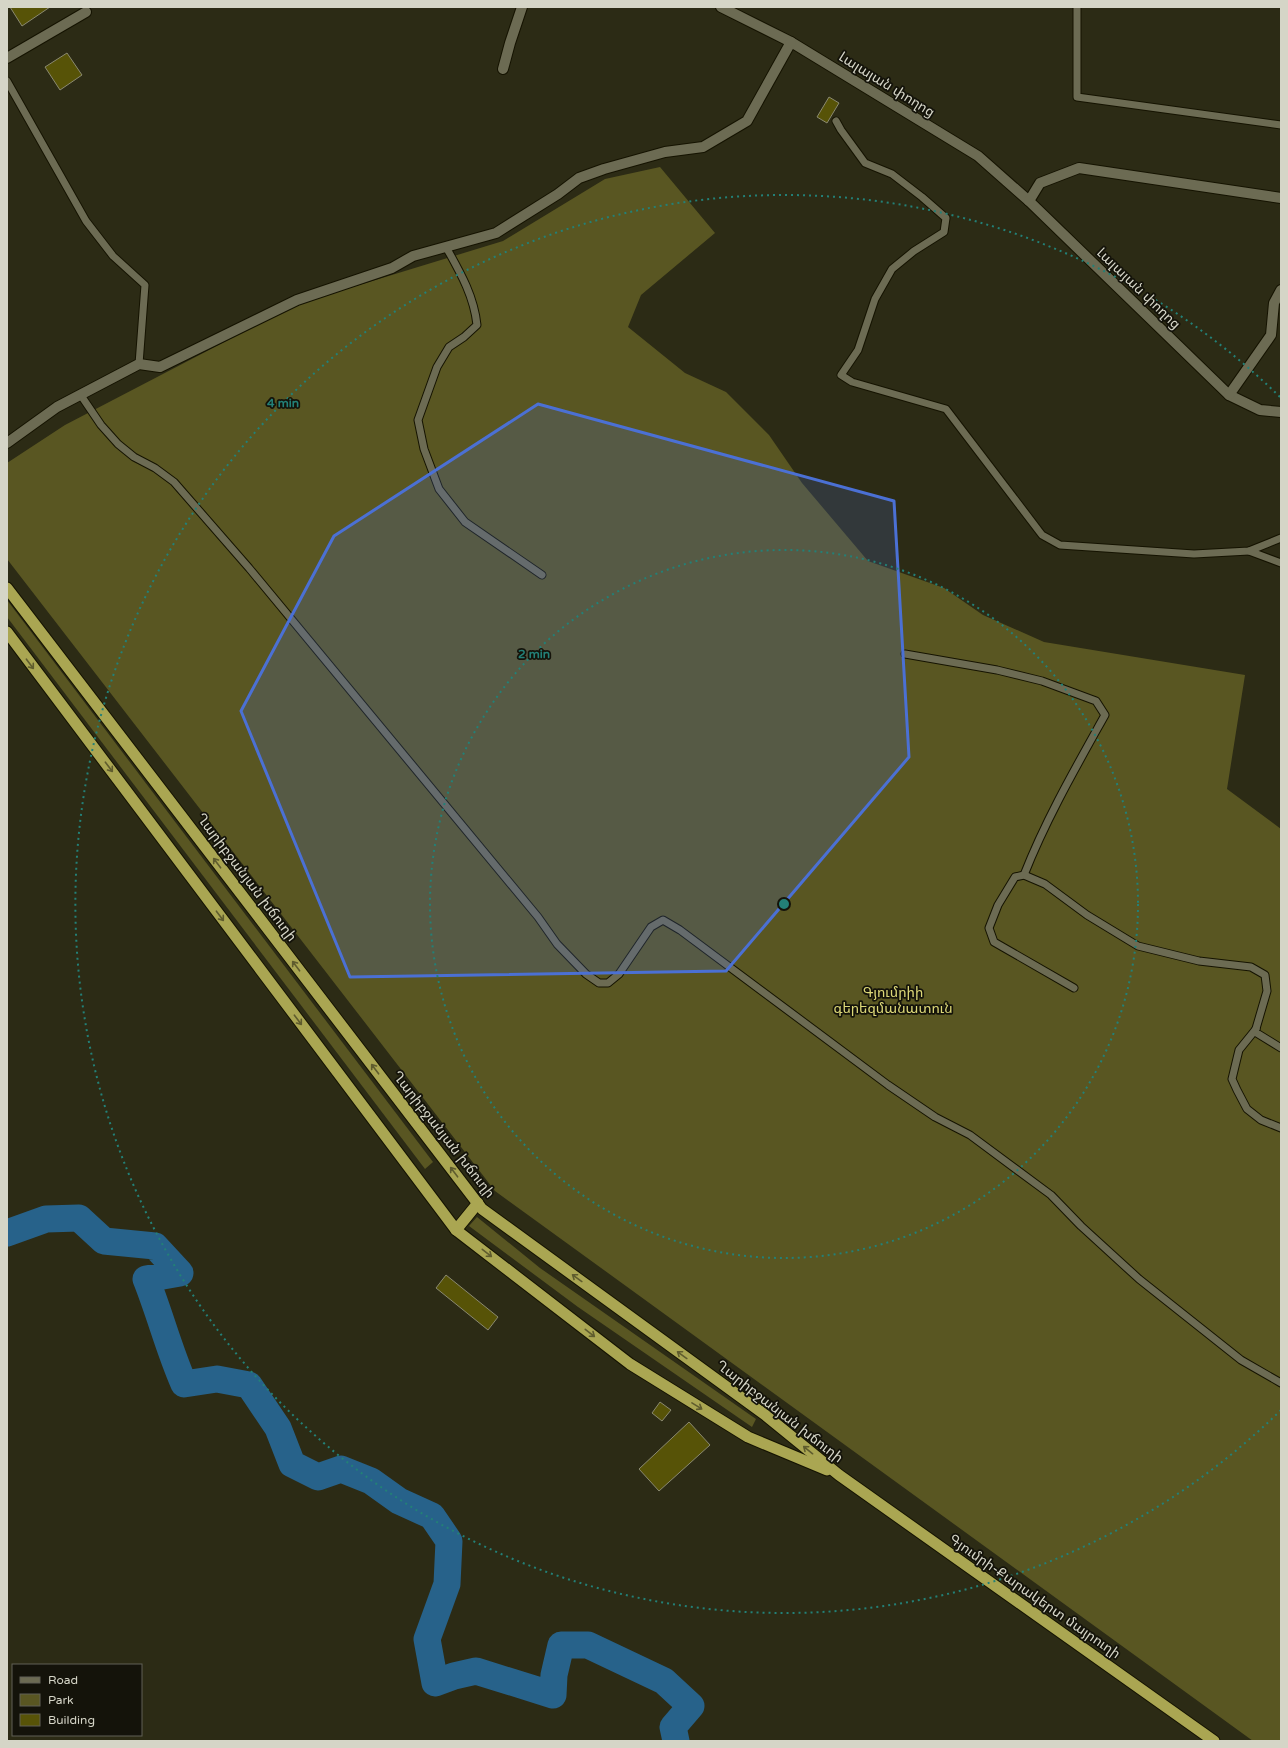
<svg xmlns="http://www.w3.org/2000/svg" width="1288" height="1748" font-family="'Varela Round','Noto Sans Armenian',sans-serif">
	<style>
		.green { fill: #595622 }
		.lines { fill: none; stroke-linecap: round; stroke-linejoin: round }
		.river { stroke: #27628a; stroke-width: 27 }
		.building { fill: #575307; stroke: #8a8970 }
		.service-casing { stroke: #151301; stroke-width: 9 }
		.minor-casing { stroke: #151301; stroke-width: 12 }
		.trunk-casing { stroke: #151301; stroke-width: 13 }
		.service { stroke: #6c6b53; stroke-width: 7 }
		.minor { stroke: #6c6b53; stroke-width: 10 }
		.trunk { stroke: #aaa652; stroke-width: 11 }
		.oneway { stroke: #5f5c2e }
		.marked { fill: #4b70d4; fill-opacity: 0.2; stroke: #4b70d4; stroke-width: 3; stroke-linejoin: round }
		.ring { fill: none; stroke: #238077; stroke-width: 2; stroke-dasharray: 2 4 }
		.labels { text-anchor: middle; stroke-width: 3.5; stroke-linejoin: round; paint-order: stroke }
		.street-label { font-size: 14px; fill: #d5d5c7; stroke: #14130a }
		.park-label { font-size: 14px; fill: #ddd878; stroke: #14130a }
		.centre { fill: #238077; stroke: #14130a; stroke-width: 2 }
		.ring-label { font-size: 12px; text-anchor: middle; font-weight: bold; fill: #238077; stroke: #14130a; stroke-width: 3.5; stroke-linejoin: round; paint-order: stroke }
	</style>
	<rect width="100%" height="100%" fill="#2c2b15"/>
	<g class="green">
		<path d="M660,167l55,66 -74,62 -13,32 57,46 41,19 43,43 33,48 66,78 76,27 39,27 61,27 201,33 -18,114 54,40v912h-28l-758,-550 -488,-632v-96l58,-38 232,-121 206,-63 102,-62z"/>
		<path d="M7,600l426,562 -8,7 -418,-552z"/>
		<path d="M477,1217l63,51 216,151 -4,8 -174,-120 -109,-81z"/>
	</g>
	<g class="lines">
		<path class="river" d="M7,1233l39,-14 33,-1 25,23 51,5 25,27 -34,6c14,35 23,71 38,105l33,-5 32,6 29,43 14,36 26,13 23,-8 30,12 28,20 33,15 17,25 -2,43 -20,55 8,44 19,-7 22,-5 77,24 1,-20 7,-30h27l76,36 27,25 -18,21 3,14"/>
	</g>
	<g class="building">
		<path d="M10,7h40l-28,19z"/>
		<path d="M67,53l15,22 -22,15 -15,-23z"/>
		<path d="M829,97l10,6 -12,20 -10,-6z"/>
		<path d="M446,1275l52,42 -10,13 -52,-42z"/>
		<path d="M660,1402l11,8 -9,11 -10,-8z"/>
		<path d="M689,1422l21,23 -51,46 -20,-22z"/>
	</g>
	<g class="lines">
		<g class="service-casing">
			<g id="service">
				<path d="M1077,7v90l204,28"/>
				<path d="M7,81l79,140 27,35 32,29 -6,79"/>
				<path d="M836,121l5,9 24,33 27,11 30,23 24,21 -2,14 -30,19 -22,18 -17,30 -17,51 -17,25 11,7 94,27 96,126 18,10 134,9 55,-3 32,-13"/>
				<path d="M446,247c14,25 28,49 31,78l-13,12 -15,10 -12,20 -19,53 6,29 15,40 26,33 77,53"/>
				<path d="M80,394l21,31 17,19 16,13 21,11 19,14 75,86 289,349 19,27 29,30 13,9h9l11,-9 32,-47 12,-7 17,10 208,155 47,32 35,18 81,60 30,31 58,53 102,81 40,23"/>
				<path d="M1249,551l32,12"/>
				<path d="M905,654l92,16 45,11 54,20 9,14c-29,52 -59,104 -81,160"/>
				<path d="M1074,988l-80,-46 -5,-14 9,-23 17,-28 9,-2 21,9 42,31 51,31 61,15 52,6 14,8 2,16 -12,41 26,16"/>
				<path d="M1256,1029l-17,21 -7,29 5,11 10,19 14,11 20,8"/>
			</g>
		</g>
		<g class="minor-casing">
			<g id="minor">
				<path d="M721,7l70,35 187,114 51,45 200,194 31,15 21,2"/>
				<path d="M7,58l79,-46"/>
				<path d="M503,69l7,-26 12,-36"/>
				<path d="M1029,201l11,-18 39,-15 202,30"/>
				<path d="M1229,395l42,-60 3,-32 7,-13"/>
				<path d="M7,443l50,-36 82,-43 21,3 137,-67 95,-32 21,-12 83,-23 62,-39 21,-16 25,-9 61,-17 38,-5 44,-26 44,-79"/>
			</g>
		</g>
		<g class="trunk-casing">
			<g id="trunk">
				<path d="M7,588l475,621 282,205 75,61 375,266"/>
				<path d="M7,632l449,598 174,134 118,73 79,33"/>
				<path d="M456,1230l22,-27"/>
			</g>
		</g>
		<use href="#service" class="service"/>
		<use href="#minor" class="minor"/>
		<use href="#trunk" class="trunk"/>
	</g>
	<defs><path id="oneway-shaft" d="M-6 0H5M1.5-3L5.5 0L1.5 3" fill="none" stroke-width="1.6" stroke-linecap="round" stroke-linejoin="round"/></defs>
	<g class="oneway">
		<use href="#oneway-shaft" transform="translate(30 664) rotate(53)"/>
		<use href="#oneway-shaft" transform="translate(109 767) rotate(53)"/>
		<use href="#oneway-shaft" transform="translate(217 863) rotate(-127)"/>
		<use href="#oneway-shaft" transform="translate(220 916) rotate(53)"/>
		<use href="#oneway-shaft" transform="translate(296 966) rotate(-127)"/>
		<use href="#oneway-shaft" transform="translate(298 1020) rotate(53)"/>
		<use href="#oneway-shaft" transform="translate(375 1069) rotate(-127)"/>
		<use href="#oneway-shaft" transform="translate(454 1172) rotate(-127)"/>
		<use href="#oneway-shaft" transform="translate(487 1253) rotate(38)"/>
		<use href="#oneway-shaft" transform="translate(577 1278) rotate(-144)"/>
		<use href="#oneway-shaft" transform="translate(590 1333) rotate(38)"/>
		<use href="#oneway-shaft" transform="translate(682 1355) rotate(-144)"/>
		<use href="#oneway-shaft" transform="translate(697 1406) rotate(32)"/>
		<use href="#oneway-shaft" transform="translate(808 1450) rotate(-141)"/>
	</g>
	<path class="marked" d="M538,404l356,97 15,256 -183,214 -376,6 -109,-266 93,-175z"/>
	<g class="ring">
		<circle cx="784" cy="904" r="354"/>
		<path d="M1281 1410A709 709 0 1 1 1281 398"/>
	</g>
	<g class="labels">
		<g class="street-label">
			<text transform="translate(887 84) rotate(32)" y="5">Լալայան փողոց</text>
			<text transform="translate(1139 288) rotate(44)" y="5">Լալայան փողոց</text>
			<text transform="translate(247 877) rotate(53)" y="5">Ղարիբջանյան խճուղի</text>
			<text transform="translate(444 1134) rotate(52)" y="5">Ղարիբջանյան խճուղի</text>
			<text transform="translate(780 1411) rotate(38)" y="5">Ղարիբջանյան խճուղի</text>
			<text transform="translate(1035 1596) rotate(35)" y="5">Գյումրի-Քարակերտ մայրուղի</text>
		</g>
		<g class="park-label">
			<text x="893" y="997">Գյումրիի<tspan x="893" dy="16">գերեզմանատուն</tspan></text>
		</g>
	</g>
	<circle cx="784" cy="904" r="6" class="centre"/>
	<g class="ring-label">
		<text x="283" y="407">4 min</text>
		<text x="534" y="658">2 min</text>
	</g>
	<rect width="1288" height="1748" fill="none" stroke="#d5d5c7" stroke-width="16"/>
	<rect x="12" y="1664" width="130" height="72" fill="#14130a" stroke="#616156"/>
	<rect x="20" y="1677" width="20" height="6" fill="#6c6b53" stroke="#616156"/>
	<text x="48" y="1684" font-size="12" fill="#d5d5c7">Road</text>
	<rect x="20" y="1694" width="20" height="12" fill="#595622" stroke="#616156"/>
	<text x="48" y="1704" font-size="12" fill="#d5d5c7">Park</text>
	<rect x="20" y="1714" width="20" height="12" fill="#575307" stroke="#616156"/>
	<text x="48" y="1724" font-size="12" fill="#d5d5c7">Building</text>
</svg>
